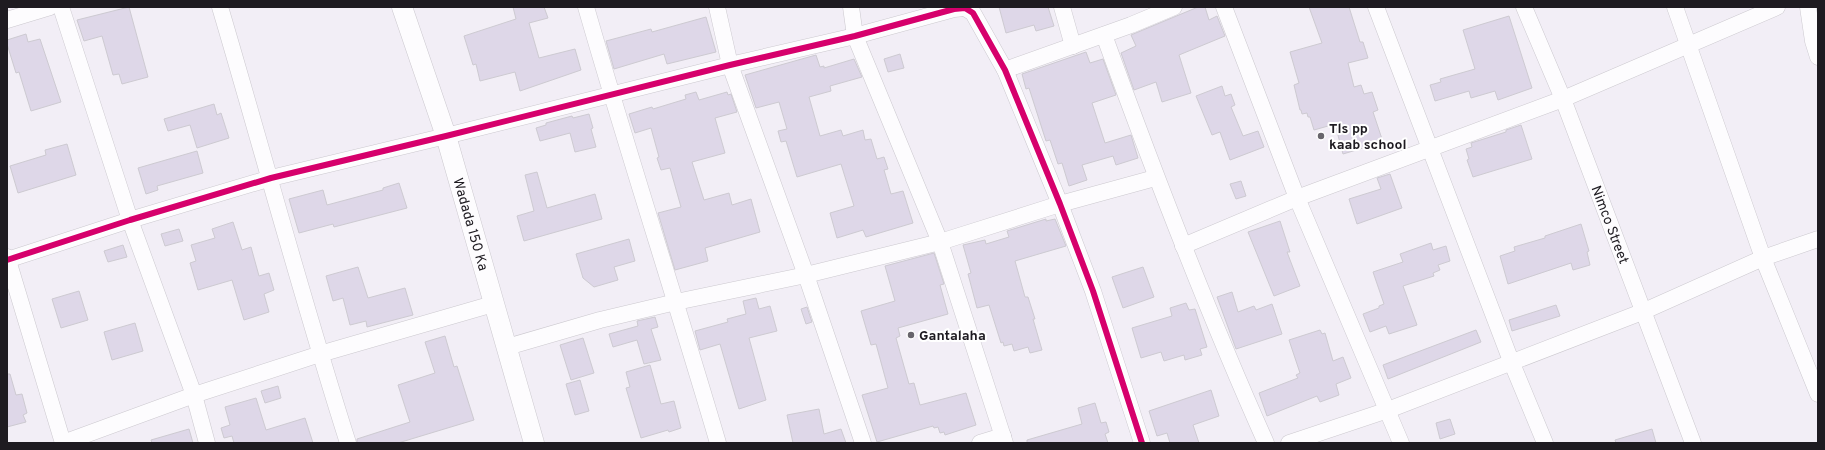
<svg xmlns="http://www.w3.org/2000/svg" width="1825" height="450" font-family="Overpass,sans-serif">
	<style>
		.building { fill: #ded7e8; stroke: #cdcad1 }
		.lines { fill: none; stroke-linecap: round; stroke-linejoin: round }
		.minor-casing { stroke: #ccc9cf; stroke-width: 17 }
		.tertiary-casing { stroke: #ccc9cf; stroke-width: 21 }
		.minor { stroke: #fdfcfe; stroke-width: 16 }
		.tertiary { stroke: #fdfcfe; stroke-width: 20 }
		.cycleway-casing { stroke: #fff; stroke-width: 8 }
		.cycleway { stroke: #d6006c; stroke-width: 6 }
		.poi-dot { fill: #68656c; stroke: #fff; stroke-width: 1.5 }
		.labels { text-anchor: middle; stroke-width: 4; stroke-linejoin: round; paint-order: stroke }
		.poi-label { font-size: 14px; font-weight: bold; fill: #1e1b21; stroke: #fff; text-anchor: start }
		.street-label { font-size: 14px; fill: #1e1b21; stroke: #fff }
	</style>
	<rect width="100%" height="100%" fill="#f2eef6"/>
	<g class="building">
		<path d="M129,7l19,70 -26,7 -3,-10 -6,1 -11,-39 -18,5 -7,-21z"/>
		<path d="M513,7h31l4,11 -19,5 10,35 36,-9 6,21 -61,21 -5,-19 -35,9 -4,-17 -3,1 -9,-29 52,-17z"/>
		<path d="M999,7h49l6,19 -18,5 -2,-6 -28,8z"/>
		<path d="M1198,7h7l4,13 8,-4 8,20 -46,19 12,38 -29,9 -6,-20 -22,8 -13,-37 15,-7 -5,-11z"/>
		<path d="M1309,7h40l11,35h3l5,16 -20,5 6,24 7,-2 3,9 8,-2 6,18 -5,2 10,30 -40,12 -8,-30 -21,6 -4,-13h-2l-1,-4 -5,1 -1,-4h-1l-6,-25 5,-2 -9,-31 32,-9z"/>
		<path d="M1509,16l23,72 -34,12 -3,-9 -24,7 -2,-7 -34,10 -5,-16 11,-3 -1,-3 35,-10 -12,-39z"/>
		<path d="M706,17l10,35 -49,12 -3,-10 -50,15 -8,-28 45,-12 1,3z"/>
		<path d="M26,34l2,8 12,-3 21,63 -30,9 -12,-39 -3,1 -9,-29v-4z"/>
		<path d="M1086,52l4,11 13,-4 13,36 -24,8 13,40 26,-8 7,23 -22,7 -3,-9 -31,9 5,15 -18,6 -7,-23 -4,1 -8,-24 -4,1 -17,-53 -3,1 -4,-15z"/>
		<path d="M900,54l4,14 -16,4 -4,-13z"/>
		<path d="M816,55l4,12 4,-1v2l30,-9 8,18 -32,9 1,5 -22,6 11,39 21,-6 2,6 20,-6 2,10 6,-1 6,20 7,-2 4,12 -4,1 7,24 12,-3 10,32 -47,14 -3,-7 -26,8 -7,-25 24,-7 -13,-42 -44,13 -11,-36 -5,1 -3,-11 9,-2 -8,-27 -23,6 -11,-33z"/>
		<path d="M1222,86l3,10 6,-2 4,11 -4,2 12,29 15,-5 6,16 -34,13 -10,-28 -8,3 -16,-39z"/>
		<path d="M696,92l3,8 28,-8 1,3 3,-1 6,18 -22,6 10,35 -33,9 12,38 25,-7 3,12 19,-6 9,33 -55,16 3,13 -33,9 -17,-57 23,-6 -11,-39 -9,2 -4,-12 2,-1 -8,-29 -16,5 -6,-19 23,-7 1,2 33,-10 -1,-4z"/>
		<path d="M214,104l3,11 4,-2 8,25 -32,10 -7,-23 -22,6 -4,-12z"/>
		<path d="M589,114l4,14 -2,1 5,18 -21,5 -5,-19 -30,8 -4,-13 10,-3v-2l26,-7 1,2z"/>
		<path d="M1521,125l11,34 -59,18 -6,-17 2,-1 -3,-10 6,-2 -1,-4 35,-11v-2z"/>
		<path d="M67,144l9,31 -58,18 -8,-27 36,-11 -1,-5z"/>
		<path d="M197,151l6,22 -46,13 1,4 -12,4 -8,-26z"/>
		<path d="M537,172l10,36 48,-14 7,25 -78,22 -7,-25 17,-5 -9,-36z"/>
		<path d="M1390,174l12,34 -45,16 -8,-25 32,-10 -4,-11z"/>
		<path d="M1241,181l5,15 -10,3 -6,-15z"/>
		<path d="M399,183l8,25 -73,19 -1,-3 -34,9 -10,-34 34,-9 4,15 56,-15v-2z"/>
		<path d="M1046,219v2l9,-2 11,27 -51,15 10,36h3l7,22h-2l9,31 -12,3 -2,-6 -14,4 -2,-7 -8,2 -1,-4 -2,1 -12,-38 -12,3 -9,-34 3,-1 -8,-28 22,-5 1,4 23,-7 -2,-6z"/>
		<path d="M1280,221l10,31h-3l13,34 -26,10 -26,-64z"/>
		<path d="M233,222l9,28 9,-3 8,29 10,-3 5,17 -10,4 5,18 -25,8 -12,-40 -34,10 -8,-27 6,-2 -5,-16 24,-7 -3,-9z"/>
		<path d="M1581,224l8,27 -2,1 3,13 -17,5 -2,-7 -63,21 -8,-28 15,-5 -1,-4 31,-9v-2z"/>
		<path d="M179,229l4,12 -18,5 -4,-12z"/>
		<path d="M629,239l6,22 -21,6 4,13 -24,7 -11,-9 -7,-24z"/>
		<path d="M1431,243l2,7 13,-4 4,15 -12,4 2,5 -7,3 1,3 -31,10 14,39 -28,9 -3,-8 -16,6 -7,-18 16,-6v-2l5,-2 -11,-32 30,-10 -3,-8z"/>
		<path d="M123,245l4,12 -19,5 -4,-11z"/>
		<path d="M934,253l10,31 -4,1 8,29 -50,14 2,8 -4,2 13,46 5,-1 6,22 46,-12 10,32 -31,10 -1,-3 -4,1 -2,-6 -4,1 -1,-2 -56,16 -15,-47 26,-7 -12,-44 -5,1 -10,-34 34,-10 -10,-35z"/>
		<path d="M358,267l10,31 37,-10 8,27 -46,12 -1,-6 -16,4 -7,-27 -10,3 -7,-25z"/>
		<path d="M1143,267l11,30 -31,11 -11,-31z"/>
		<path d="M79,291l9,29 -27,8 -9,-29z"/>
		<path d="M1232,292l6,20 16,-6 2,4 16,-6 10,30 -46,15 -19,-52z"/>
		<path d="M756,298l3,11 11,-3 7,25 -28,7 17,62 -27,9 -19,-65 -20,6 -5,-19 33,-9 -1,-3 19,-5 -3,-13z"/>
		<path d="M1186,303l3,7 6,-1 12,38 -7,2 2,6 -17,5 -1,-5 -20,6 -3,-9 -20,6 -9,-30 40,-12 -2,-8z"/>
		<path d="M1556,305l4,11 -48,15 -3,-11z"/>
		<path d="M807,307l5,15 -6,2 -5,-15z"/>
		<path d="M655,317l3,10 -7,2 10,31 -17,4 -7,-24 -24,7 -4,-13 29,-8 -1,-5z"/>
		<path d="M135,323l8,28 -31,9 -8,-28z"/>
		<path d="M1320,330l2,4 3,-1 8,28 10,-4 8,21 -15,6 3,11 -19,7 -3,-6 -50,20 -8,-23 39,-15 -2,-3 4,-2 -11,-33z"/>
		<path d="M1476,330l5,12 -93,37 -5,-14z"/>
		<path d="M445,336l9,31 3,-1 17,54 -76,23h-41v-4l53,-17 -12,-37 37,-12 -10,-31z"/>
		<path d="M583,338l11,35 -23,7 -11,-35z"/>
		<path d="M650,365l11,39 13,-3 7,27 -12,4 -1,-2 -27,8 -15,-50 4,-1 -4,-15z"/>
		<path d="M7,374h3l6,21 6,-1 5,19 -4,2 3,7 -19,5z"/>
		<path d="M580,380l9,31 -14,4 -9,-31z"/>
		<path d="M278,386l3,12 -16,5 -4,-12z"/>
		<path d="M1211,390l8,26 -26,9 6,18h-29l-3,-10 -10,3 -8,-25z"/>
		<path d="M256,398l10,32 39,-12 8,25h-79l-2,-7 -8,2 -3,-10 9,-3 -5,-18z"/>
		<path d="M1095,403l6,20 5,-1 3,10 -4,2 3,9h-81v-3l55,-16 -4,-16z"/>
		<path d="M819,409l5,25 17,-5 5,14h-53l-6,-28z"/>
		<path d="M1450,419l5,15 -15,5 -4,-16z"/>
		<path d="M189,429l4,14h-41l-1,-3z"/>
		<path d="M1652,429l4,14h-40l-1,-3z"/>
	</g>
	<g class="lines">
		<g class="minor-casing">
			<g id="minor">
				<path d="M61,7l69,213 64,175 13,48"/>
				<path d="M220,7c43,145 82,292 128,436"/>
				<path d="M586,7c42,146 89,290 132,436"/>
				<path d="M717,7l13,58 76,210 57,168"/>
				<path d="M851,7l4,29 85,206 65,201"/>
				<path d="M1062,7l11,39"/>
				<path d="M1224,7l73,191 104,245"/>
				<path d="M1376,7l135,354 34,82"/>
				<path id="s1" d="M1524,7l39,92 130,344"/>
				<path d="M1675,7l88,251 55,136"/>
				<path d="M1808,7l5,34 5,16"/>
				<path d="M7,20l43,-13"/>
				<path d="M1104,35c50,138 102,274 162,408"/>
				<path d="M1005,70l126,-45 43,-18"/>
				<path d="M1183,246l114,-48 266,-99 214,-92"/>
				<path d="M7,257l56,186"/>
				<path d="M7,260l123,-40 141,-42 175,-42 284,-71 125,-29 99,-27 11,-1 8,5 32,57 55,134 33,87 49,152"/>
				<path d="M507,347l93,-27 76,-18 130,-27 134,-33 120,-38 95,-26"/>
				<path d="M63,443l131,-48 126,-41 173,-50"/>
				<path d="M980,443l23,-7"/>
				<path d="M1289,443l99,-33 254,-98 121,-54 55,-19"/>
			</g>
		</g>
		<g class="tertiary-casing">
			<g id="tertiary">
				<path id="s2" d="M402,7l44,129 88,307"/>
			</g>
		</g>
		<use href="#minor" class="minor"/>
		<use href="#tertiary" class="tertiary"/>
		<g class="cycleway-casing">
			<path id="cycleway" d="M7,260l123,-40 141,-42 175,-42 284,-71 125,-29 99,-27 11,-1 8,5 32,57 55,134 33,87 49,152"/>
		</g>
		<use href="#cycleway" class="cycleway"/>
	</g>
	<g class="poi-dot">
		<circle cx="1321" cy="136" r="4"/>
		<circle cx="911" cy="335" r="4"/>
	</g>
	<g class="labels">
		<g class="poi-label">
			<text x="1329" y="133">Tls pp<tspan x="1329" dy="16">kaab school</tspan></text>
			<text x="919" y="340">Gantalaha</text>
		</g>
		<g class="street-label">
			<text dy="5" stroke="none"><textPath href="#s2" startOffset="228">Wadada 150 Ka</textPath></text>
			<text dy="5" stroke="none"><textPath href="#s1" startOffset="234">Nimco Street</textPath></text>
		</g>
	</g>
	<rect width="1825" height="450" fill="none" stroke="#1e1b21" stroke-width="16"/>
</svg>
